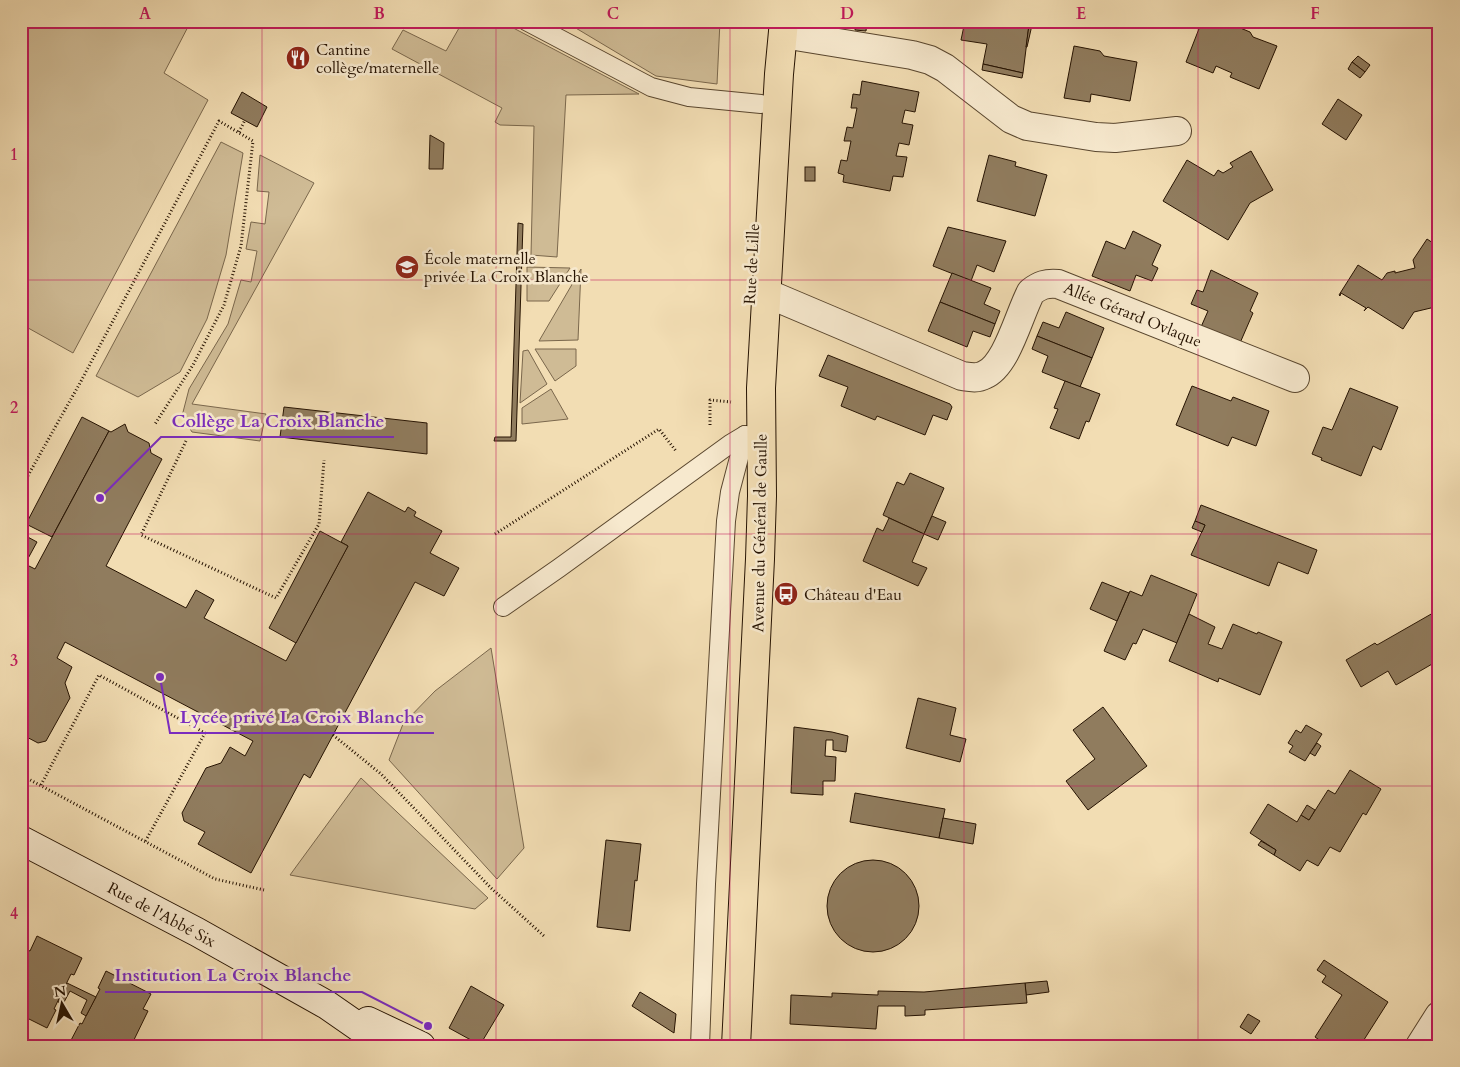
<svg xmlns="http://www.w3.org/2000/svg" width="1460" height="1067" font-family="Cardo,serif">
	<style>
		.green { fill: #cfbb95; stroke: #7a674c }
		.building { fill: #907c5e; stroke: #261302 }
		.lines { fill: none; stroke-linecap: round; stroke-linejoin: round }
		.service-casing { stroke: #59462e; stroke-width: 20 }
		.minor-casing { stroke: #59462e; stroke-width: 30 }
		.secondary-casing { stroke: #261302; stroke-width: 30 }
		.primary-casing { stroke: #261302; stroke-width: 30 }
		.path { stroke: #261302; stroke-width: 3; stroke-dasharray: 1 2.5; stroke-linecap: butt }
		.service { stroke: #f7e9ce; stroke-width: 18 }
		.minor { stroke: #f7e9ce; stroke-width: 28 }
		.secondary { stroke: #f7e9ce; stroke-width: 28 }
		.primary { stroke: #f2ddb3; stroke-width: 28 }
		.grid { fill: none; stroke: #c2185b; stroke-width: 1; stroke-opacity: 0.55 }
		.labels { text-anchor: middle; stroke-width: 5; stroke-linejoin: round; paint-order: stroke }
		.poi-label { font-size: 16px; fill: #261302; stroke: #f7e9ce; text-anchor: start }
		.street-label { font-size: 16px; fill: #261302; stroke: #f7e9ce }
		.leader { fill: none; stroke: #7b2cbf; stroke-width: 2 }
		.callout-dot { fill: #7b2cbf; stroke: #f7e9ce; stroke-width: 2 }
		.callout-label { font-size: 18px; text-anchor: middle; font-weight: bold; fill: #7b2cbf; stroke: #f7e9ce; stroke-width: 5; stroke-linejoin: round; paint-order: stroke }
		.neatline { fill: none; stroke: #c2185b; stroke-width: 2 }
		.grid-label { font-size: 16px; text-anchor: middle; font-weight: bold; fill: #c2185b }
	</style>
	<rect width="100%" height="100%" fill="#f2ddb3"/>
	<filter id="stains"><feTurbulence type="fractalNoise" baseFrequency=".004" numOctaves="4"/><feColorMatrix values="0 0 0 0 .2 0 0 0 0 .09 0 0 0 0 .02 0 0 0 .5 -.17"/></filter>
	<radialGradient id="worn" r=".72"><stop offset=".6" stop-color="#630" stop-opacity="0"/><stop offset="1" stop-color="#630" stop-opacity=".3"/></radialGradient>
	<g class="green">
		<path d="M21,21h170l-27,52 44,27 -135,253 -52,-29z"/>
		<path d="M463,21h37l139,73 -73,1 -9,162 -26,-2 3,-129 -34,-1 -5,-3 7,-14 -110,-59 11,-19 43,21z"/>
		<path d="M564,21h156l-3,63 -61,-8z"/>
		<path d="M221,142l22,11 -17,102 -19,64 -27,53 -42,25 -42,-21z"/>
		<path d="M260,155l54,28 -122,221 74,10 -6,27 -68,-9 -10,-16 7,-27 39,-65 13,-44 10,2 6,-31 -11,-2 5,-27 14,2 4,-32 -12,-1z"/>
		<path d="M527,267l43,1 -21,33h-22z"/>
		<path d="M581,269l-3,71 -39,1z"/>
		<path d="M535,349h41v17l-21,15z"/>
		<path d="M528,350l19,34 -27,19 3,-52z"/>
		<path d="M551,389l17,30 -46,5v-16z"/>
		<path d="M491,648l33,200 -27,31 -108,-119 14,-36 32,-33z"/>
		<path d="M361,778l127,120 -13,11 -185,-34z"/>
	</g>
	<g class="building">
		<path d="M856,21h11l-1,10 -11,-1z"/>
		<path d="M918,21h16l-1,5 -15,-3z"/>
		<path d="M965,21h45l19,4 -6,48 -40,-9 4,-20 -26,-4z"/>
		<path d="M1202,21h12l18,7 1,-3 17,7 3,5 24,9 -18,43 -29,-12 2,-4 -16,-7 -3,7 -27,-11z"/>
		<path d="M1029,25h3l-5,22h-1z"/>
		<path d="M1074,46l26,5 4,5 33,6 -7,39 -39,-7 -1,8 -26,-4z"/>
		<path d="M1358,56l12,9 -5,7 -13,-10z"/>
		<path d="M1352,62l13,10 -5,6 -12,-9z"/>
		<path d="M983,64l40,9 -1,5 -40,-8z"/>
		<path d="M862,81l57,11 -4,20 -10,-2 -3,13 11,2 -4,20 -10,-2 -3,13 11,1 -4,20 -10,-1 -3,15 -47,-9 1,-7 -6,-2 3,-13 6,1 4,-20h-7l3,-14 6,1 4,-20h-6l2,-14 7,1z"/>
		<path d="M242,92l25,15 -10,20 -26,-14z"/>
		<path d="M1338,99l24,16 -16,25 -24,-16z"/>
		<path d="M430,135l14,8 -1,26h-14z"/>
		<path d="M1251,151l22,39 -23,13 -22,37 -65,-39 24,-41 27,16 4,-6 5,3 10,-6 -3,-4z"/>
		<path d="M989,155l27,7 -1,4 32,9 -12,41 -58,-15z"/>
		<rect x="805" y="167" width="10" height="14"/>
		<path d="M518,223l5,1 -7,217h-22l1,-4h16z"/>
		<path d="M948,227l58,14 -12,31 -17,-7 -6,16 -38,-15z"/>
		<path d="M1133,231l28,14 -9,20 6,3 -6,13 -16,-6 -6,16 -38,-15 14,-35 19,8z"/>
		<path d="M1427,239l12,8v54l-4,6 -21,5 -11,17 -35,-22 -4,4 2,-3 -25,-15 -1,3 -1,-1 19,-30 24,15 5,-7 8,-2v2l20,-5 -2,-8z"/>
		<path d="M1211,270l47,23 -8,18 3,2 -13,30 -39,-16 7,-16 -17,-7 6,-14 6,2z"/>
		<path d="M952,273l39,15 -7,16 16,7 -5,13 -55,-22z"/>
		<path d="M940,302l55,22 -5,13 -17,-6 -6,16 -39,-16z"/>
		<path d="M1066,312l38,16 -12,30 -55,-22 6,-14 16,6z"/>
		<path d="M1037,336l55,22 -12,29 -38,-15 6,-16 -16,-7z"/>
		<path d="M828,355l122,49 2,3 -5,13 -14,-5 -8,20 -48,-19 -2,4 -34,-14 7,-19 -29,-11z"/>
		<path d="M1065,381l35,13 -11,28 -3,-1 -7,18 -29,-11 8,-19 -4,-1z"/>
		<path d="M1192,386l39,15 2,-4 36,14 -13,35 -24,-9 -4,9 -52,-21z"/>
		<path d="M1350,388l48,19 -17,43 -8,-4 -12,30 -40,-16 1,-2 -10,-4 11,-27 9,3z"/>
		<path d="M284,407l143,16v31l-147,-17z"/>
		<path d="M82,417l27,14 -57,106 -26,-13z"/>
		<path d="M125,424l3,8 21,11 2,10 11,6 -56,107 80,42 10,-18 18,10 -10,18 82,43 62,-115 -7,-4 27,-50 37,20 3,-5 8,5 -2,4 28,15 -12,22 29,15 -15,28 -29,-14 -105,196 -6,-4 -53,99 -53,-29 7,-12 -21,-11 -2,-8 24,-45 15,-5 9,-16 15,9 8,-15 -188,-99 -8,16 15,9 -7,16 5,15 -24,43 -8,2 -17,-9v-193l3,-6 13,7 -12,22 10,5 74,-138 2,1z"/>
		<path d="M910,473l34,15 -20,46 -41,-19 14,-33 7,3z"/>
		<path d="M1201,505l116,45 -9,24 -30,-12 -9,24 -78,-31 14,-30 -10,-4z"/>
		<path d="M932,516l14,6 -8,18 -14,-6z"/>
		<path d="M889,518l35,16 -12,28 15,6 -9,18 -55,-25 14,-33 6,3z"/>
		<path d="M1195,521l10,4 -3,7 -10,-4z"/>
		<path d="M320,531l28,15 -52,97 -27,-15z"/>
		<path d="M1151,575l46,19 -20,49 -34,-14 -7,15 -3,-1 -8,17 -21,-9 26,-60 12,5z"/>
		<path d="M1102,582l27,11 -12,28 -27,-12z"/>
		<path d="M1433,613l6,11v36l-43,25 -8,-14 -27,16 -15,-27 29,-17 2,2z"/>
		<path d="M1189,614l26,13 -7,17 14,5 11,-25 24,10 1,-2 24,10 -22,53 -41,-17 -1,4 -49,-21z"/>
		<path d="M918,698l38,10 -6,27 16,4 -6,23 -54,-14z"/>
		<path d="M1103,707l44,59 -59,44 -22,-29 29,-22 -22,-29z"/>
		<path d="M1306,725l16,9 -17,27 -16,-9 4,-6 -5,-3 8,-13 5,3z"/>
		<path d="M794,727l38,5 16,4 -2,16 -13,-2v-10h-7l-1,16 11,1 -1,24h-12v14l-32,-2z"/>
		<path d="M1317,743l4,3 -6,10 -5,-3z"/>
		<path d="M1350,770l31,19 -15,26 -3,-2 -23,39 -10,-5 -12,19 -11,-6 -7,11 -26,-16 2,-5 -26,-17 18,-29 29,18 4,-7 8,5 19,-30 7,4z"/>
		<path d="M855,793l90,16 -6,29 -89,-16z"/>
		<path d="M1307,805l8,5 -6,10 -8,-5z"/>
		<path d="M943,818l33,6 -3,20 -34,-6z"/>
		<path d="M606,840l35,4 -4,37 -2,-1 -5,51 -33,-4z"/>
		<path d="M1261,841l15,9 -2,5 -16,-10z"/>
		<circle cx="873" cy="906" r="46"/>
		<path d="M37,936l45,22 -8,17 -3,-1 -17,35 2,1 -9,18 -26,-13v-59l4,-7 5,2z"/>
		<path d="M1324,960l64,42 -28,44h-32l-13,-9 27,-42 -20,-13 4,-6 -9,-6z"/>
		<path d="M106,971l45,23 -8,15 5,2 -17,35h-63l12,-23 2,1 4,-8 14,-27 -2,-1z"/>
		<path d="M1047,981l2,11 -23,3 -1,-12z"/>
		<path d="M67,983l29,14 -10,19 -5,-3 6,-13 -17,-9 -7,13 -5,-2z"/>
		<path d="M1025,983l2,20 -102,7v5l-20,1v-10h-27l-2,23 -86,-5 1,-29 41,2v-4l46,2v-4l46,1z"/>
		<path d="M471,986l33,19 -24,40 -31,-17z"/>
		<path d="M640,992l36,22 -2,19 -42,-27z"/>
		<path d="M1248,1014l12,7 -9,13 -11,-7z"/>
	</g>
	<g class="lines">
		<g class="service-casing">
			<g id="service">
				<path d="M526,21l125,66 38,10 72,7"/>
				<path d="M503,607l56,-39 171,-124 15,-9"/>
				<path d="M700,1046l6,-162 20,-363 4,-29 15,-57"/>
			</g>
		</g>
		<g class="minor-casing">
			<g id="minor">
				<path d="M783,34l129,21 18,5 15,8 66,51 16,7 69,11 19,1 62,-7"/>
				<path d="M766,293l196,83c7,1 15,3 22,-1 23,-9 35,-61 47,-83 9,-7 15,-9 27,-8l237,94"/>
				<path d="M1420,1046l19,-30"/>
			</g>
		</g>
		<g class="secondary-casing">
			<g id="secondary">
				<path d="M21,840l176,92 130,73 59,41"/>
				<path d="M368,1021l53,25"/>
			</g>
		</g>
		<g class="primary-casing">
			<path id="primary" d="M736,1046l24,-487 2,-63 -1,-108 18,-314 5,-53"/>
		</g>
		<g class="path">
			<path d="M239,132l6,-12"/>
			<path d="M710,425v-25l21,2"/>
			<path d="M186,441l-45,94 135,63 43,-74 5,-64"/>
			<path d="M21,488l59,-105 139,-262 34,20 -12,105 -17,59 -31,60 -38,59"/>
			<path d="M495,534l164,-105 17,22"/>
			<path d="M333,735l48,39 110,114 53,48"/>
			<path d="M21,775l194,104 49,11"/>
			<path d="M41,785l58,-110 106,58 -60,109"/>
		</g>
		<use href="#service" class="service"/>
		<use href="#minor" class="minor"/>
		<use href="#secondary" class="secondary"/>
		<use href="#primary" class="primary"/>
	</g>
	<path class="grid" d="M262,21v1025M496,21v1025M730,21v1025M964,21v1025M1198,21v1025M21,280h1418M21,534h1418M21,786h1418"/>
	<defs>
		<g id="restaurant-disc" transform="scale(1.25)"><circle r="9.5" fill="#8f2418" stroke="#f7e9ce"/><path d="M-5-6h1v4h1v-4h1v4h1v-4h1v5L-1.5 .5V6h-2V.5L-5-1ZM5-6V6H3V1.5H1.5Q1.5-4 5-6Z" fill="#fff"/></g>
		<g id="school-disc" transform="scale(1.25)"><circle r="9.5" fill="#8f2418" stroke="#f7e9ce"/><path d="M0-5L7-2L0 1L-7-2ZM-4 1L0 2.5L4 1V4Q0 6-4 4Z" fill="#fff"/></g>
		<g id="bus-disc" transform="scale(1.25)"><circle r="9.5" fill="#8f2418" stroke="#f7e9ce"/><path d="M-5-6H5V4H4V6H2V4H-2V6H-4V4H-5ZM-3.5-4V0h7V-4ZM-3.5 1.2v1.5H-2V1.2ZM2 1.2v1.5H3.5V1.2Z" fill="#fff"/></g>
	</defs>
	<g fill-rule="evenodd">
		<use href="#restaurant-disc" x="298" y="58"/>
		<use href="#school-disc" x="407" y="267"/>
		<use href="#bus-disc" x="786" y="594"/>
	</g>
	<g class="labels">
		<g class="poi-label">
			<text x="316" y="55">Cantine<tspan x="316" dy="18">collège/maternelle</tspan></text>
			<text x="424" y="264">École maternelle<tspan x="424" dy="18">privée La Croix Blanche</tspan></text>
			<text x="804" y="600">Château d'Eau</text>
		</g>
		<g class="street-label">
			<text transform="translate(751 264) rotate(-87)" y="6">Rue de Lille</text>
			<text transform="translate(1133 314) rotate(22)" y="6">Allée Gérard Ovlaque</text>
			<text transform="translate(759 533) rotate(-89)" y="6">Avenue du Général de Gaulle</text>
			<text transform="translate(162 914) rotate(28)" y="6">Rue de l'Abbé Six</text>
		</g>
	</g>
	<path class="leader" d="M100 498L161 437H394M160 677L170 733H434M428 1026L362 992H105"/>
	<g class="callout-dot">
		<circle cx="100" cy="498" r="5"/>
		<circle cx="160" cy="677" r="5"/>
		<circle cx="428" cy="1026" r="5"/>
	</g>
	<g class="callout-label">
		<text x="278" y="427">Collège La Croix Blanche</text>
		<text x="302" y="723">Lycée privé La Croix Blanche</text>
		<text x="233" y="981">Institution La Croix Blanche</text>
	</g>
	<rect width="1460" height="1067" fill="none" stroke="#f2ddb3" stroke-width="55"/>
	<g transform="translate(62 1004) rotate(351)" stroke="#f7e9ce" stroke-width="4" paint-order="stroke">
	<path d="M0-4L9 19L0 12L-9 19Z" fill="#261302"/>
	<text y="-8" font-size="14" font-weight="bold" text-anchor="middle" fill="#261302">N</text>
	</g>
	<rect x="28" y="28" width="1404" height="1012" class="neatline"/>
	<g class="grid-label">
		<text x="145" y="19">A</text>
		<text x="379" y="19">B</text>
		<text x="613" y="19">C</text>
		<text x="847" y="19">D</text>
		<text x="1081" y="19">E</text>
		<text x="1315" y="19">F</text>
		<text x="14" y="160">1</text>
		<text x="14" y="413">2</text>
		<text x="14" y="666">3</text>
		<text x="14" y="919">4</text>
	</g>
	<rect width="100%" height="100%" filter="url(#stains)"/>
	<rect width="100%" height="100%" fill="url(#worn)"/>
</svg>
